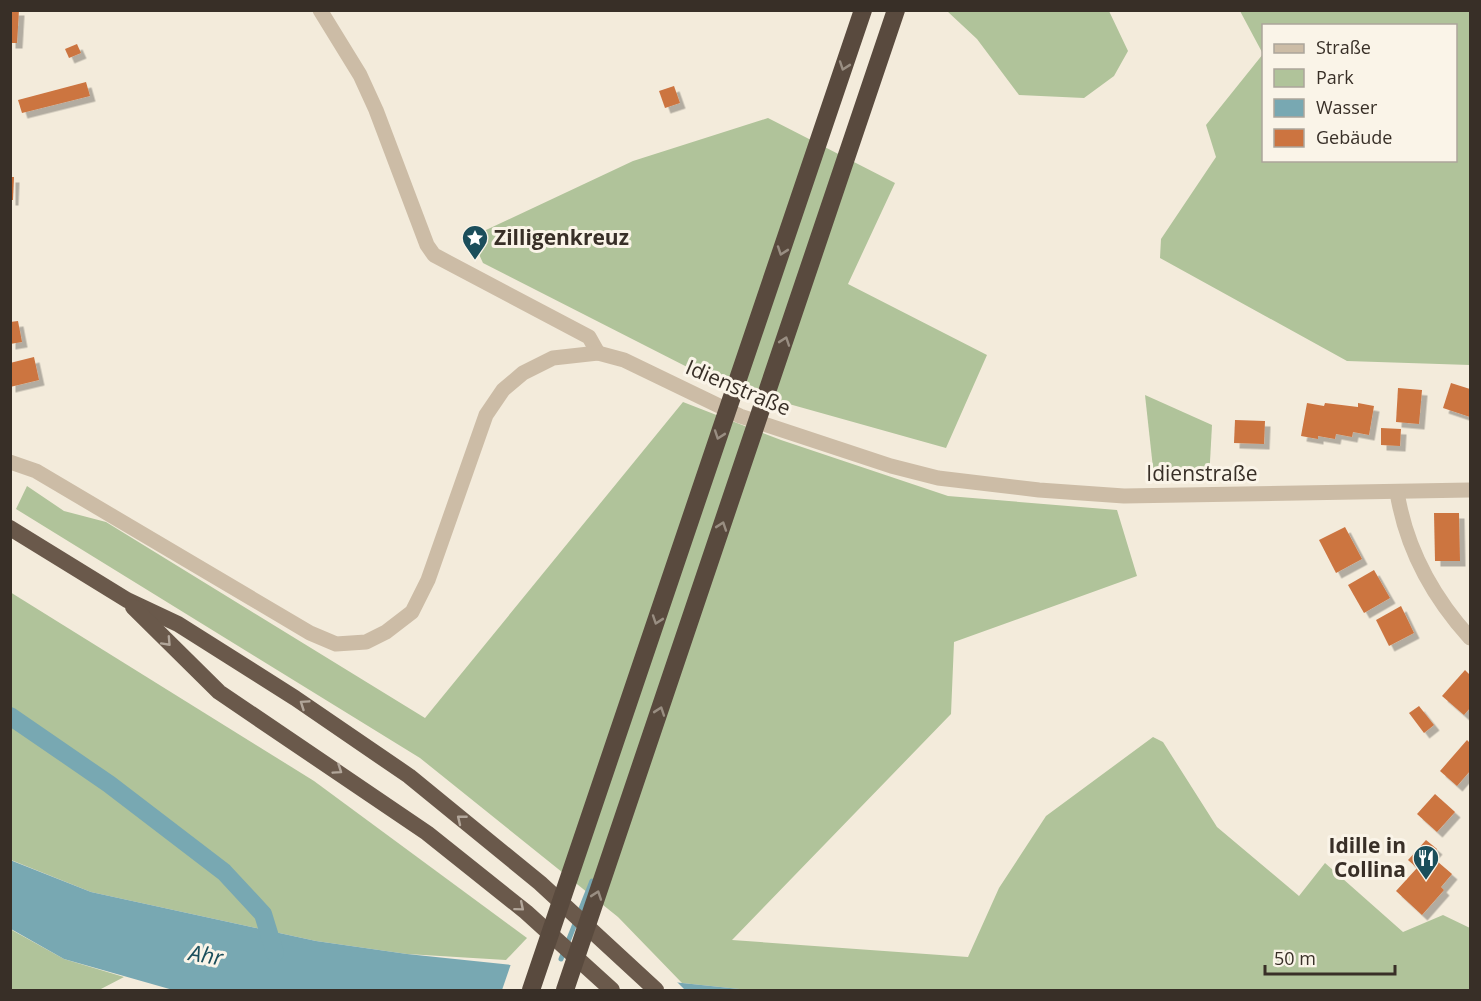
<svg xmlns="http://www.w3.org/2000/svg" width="1481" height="1001" font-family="'Open Sans',sans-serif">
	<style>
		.green { fill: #b0c39a; fill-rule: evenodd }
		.water { fill: #78a8b2 }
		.pier { fill: #f3ebdb }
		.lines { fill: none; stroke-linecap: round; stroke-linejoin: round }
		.stream { stroke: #78a8b2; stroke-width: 5 }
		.canal { stroke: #78a8b2; stroke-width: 18 }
		.building { fill: #cc7440; filter: url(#shadow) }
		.minor { stroke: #ccbca6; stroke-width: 15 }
		.trunk { stroke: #6a594b; stroke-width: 16 }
		.motorway { stroke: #594a3e; stroke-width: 18 }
		.oneway { stroke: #998e82 }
		.oneway2 { stroke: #b2a69a }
		.labels { text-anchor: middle; stroke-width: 6; stroke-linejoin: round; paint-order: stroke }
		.poi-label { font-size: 21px; font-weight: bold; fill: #382f27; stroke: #faf4e8; text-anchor: start }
		.street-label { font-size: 21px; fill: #382f27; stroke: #faf4e8 }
		.water-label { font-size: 22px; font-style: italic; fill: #1b4e5b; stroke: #faf4e8 }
	</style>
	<defs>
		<filter id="shadow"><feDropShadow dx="5.5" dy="5.5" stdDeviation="0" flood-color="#0004"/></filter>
	</defs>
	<rect width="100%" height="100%" fill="#f3ebdb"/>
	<g class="green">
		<path d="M947,11h162l19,40 -14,25 -30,22 -65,-3 -42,-56z"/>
		<path d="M1240,11h230v354l-123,-4 -187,-103 1,-19 55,-82 -10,-32 57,-71zM1264,26h192v134h-192z"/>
		<path d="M768,118l127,65 -47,101 139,71 -41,93 -157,-44 -94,-33 -212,-108 -12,-26 162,-76z"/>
		<path d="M1145,395l67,30 -3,55 -55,-3z"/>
		<path d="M683,402l98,38 167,56 169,14 20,66 -183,66 -3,72 -219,226 236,17 31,-69 47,-72 107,-79 10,5 54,85 82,69 26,-33 78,69 40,-17 27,13v62h-721l-67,-7 -64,-66 -198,-159 -404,-249 11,-23 37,25 42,11 319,196z"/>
		<path d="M10,592l304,189 213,157 -21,22 -99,-6 -91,-13 -225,-49 -80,-32z"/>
		<path d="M10,929l54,30 60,18 -25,13h-88z"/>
	</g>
	<path class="water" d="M10,860l81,32 225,49 91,13 342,36h-576l-109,-31 -53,-30z"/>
	<path class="pier" d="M512,961l162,18 11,11h-183z"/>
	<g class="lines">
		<path class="stream" d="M561,959l31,-78"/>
		<path class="canal" d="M10,716l99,68 115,88 39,42 12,39"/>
	</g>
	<g class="building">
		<path d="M10,10h9l-2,33h-7z"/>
		<path d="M77,44l4,9 -12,5 -4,-9z"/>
		<path d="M86,82l4,14 -68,17 -4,-13z"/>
		<path d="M674,86l6,17 -15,5 -6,-17z"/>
		<path d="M10,177h4l-1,23h-3z"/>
		<path d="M18,321l4,21 -12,2v-22z"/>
		<path d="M34,357l5,23 -29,7v-24z"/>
		<path d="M1451,383l19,6v28l-27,-9z"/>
		<path d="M1398,388l24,2 -3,34 -23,-2z"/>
		<path d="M1307,403l17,3 1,-3 33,4v-4l16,3 -5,29 -16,-3 -1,5 -16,-3 -1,5 -17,-3v3l-17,-3z"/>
		<path d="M1235,420l30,1 -1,23 -30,-1z"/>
		<path d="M1381,428l20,1 -1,17 -19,-1z"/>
		<path d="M1434,513h25l1,48h-25z"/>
		<path d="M1345,527l17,32 -26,14 -17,-33z"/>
		<path d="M1374,570l16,28 -26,15 -16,-28z"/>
		<path d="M1401,606l13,27 -25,13 -13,-26z"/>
		<path d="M1465,670l5,5v33l-6,7 -22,-19z"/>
		<path d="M1419,706l15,19 -10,8 -15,-20z"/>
		<path d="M1467,740l3,3v28l-13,15 -17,-15z"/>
		<path d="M1435,794l20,18 -18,20 -20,-18z"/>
		<path d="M1426,840l11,9 -6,7 21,18 -11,13 3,3 -22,25 -26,-24 21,-23 -9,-8z"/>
	</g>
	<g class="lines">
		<g class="minor">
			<path d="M320,10l40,65 16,35 51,135 7,10 155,82 9,16"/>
			<path d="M10,462l26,9 274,162 26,11 30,-2 20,-10 26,-20 16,-32 58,-165 17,-25 20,-17 30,-15 45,-5 26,7 116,56 151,50 47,12 101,12 85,6 346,-6"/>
			<path d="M1397,492c9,56 35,104 73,146"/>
		</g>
		<g class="trunk">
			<path d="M10,528l117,72 51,24 117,74 114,78 131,107 116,107"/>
			<path d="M133,607l86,85 208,141 99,79 86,78"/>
		</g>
		<g class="motorway">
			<path d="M531,990l332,-980"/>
			<path d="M565,990l331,-980"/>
		</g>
	</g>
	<defs><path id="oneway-chevron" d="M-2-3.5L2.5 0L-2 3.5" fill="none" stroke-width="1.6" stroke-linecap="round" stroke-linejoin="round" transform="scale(1.5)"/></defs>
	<g class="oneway">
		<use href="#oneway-chevron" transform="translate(844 66) rotate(109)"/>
		<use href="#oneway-chevron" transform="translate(782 251) rotate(109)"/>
		<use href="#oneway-chevron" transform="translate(785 341) rotate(-71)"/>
		<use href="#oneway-chevron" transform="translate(719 435) rotate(109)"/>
		<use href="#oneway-chevron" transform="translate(722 526) rotate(-71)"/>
		<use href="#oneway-chevron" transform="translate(657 620) rotate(109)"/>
		<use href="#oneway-chevron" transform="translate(660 711) rotate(-71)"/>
		<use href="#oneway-chevron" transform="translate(597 895) rotate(-71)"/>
	</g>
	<g class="oneway2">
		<use href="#oneway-chevron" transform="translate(167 642) rotate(47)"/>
		<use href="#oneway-chevron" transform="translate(304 704) rotate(-146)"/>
		<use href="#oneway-chevron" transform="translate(338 770) rotate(34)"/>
		<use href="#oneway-chevron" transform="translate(461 819) rotate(-141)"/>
		<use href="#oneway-chevron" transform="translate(520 907) rotate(40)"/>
	</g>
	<defs>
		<g id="sight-pin" transform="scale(1.35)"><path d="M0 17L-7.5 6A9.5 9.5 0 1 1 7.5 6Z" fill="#1b4e5b" stroke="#faf4e8"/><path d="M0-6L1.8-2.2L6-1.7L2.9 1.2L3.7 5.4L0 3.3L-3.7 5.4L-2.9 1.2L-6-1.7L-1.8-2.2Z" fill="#fff"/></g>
		<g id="restaurant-pin" transform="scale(1.35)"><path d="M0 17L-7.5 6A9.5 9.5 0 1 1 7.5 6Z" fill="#1b4e5b" stroke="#faf4e8"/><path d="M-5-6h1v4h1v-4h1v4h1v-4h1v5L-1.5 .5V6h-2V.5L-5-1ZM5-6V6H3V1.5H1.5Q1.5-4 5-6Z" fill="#fff"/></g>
	</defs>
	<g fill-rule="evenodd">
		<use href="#sight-pin" x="475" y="238"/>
		<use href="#restaurant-pin" x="1426" y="858"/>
	</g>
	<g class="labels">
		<g class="poi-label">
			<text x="494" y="245">Zilligenkreuz</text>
			<text x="1406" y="853" text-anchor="end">Idille in<tspan x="1406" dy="24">Collina</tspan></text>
		</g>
		<g class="street-label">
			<text transform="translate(738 388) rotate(23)" y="7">Idienstraße</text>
			<text x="1202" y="481">Idienstraße</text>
		</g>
		<g class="water-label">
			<text transform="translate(206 955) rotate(10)" y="8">Ahr</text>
		</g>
	</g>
	<rect width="1481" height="1001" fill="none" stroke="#382f27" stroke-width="24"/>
	<rect x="1262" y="24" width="195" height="138" fill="#faf4e8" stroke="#aca59b" stroke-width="1.5"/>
	<rect x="1274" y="44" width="30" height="9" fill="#ccbca6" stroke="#aca59b" stroke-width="1.5"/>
	<text x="1316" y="54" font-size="18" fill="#382f27">Straße</text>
	<rect x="1274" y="69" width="30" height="18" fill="#b0c39a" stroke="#aca59b" stroke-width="1.5"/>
	<text x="1316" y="84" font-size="18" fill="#382f27">Park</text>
	<rect x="1274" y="99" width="30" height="18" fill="#78a8b2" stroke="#aca59b" stroke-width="1.5"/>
	<text x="1316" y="114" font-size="18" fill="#382f27">Wasser</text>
	<rect x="1274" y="129" width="30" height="18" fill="#cc7440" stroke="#aca59b" stroke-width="1.5"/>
	<text x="1316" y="144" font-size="18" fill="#382f27">Gebäude</text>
	<path d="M1265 965v9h130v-9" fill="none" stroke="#382f27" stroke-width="3"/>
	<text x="1274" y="965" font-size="18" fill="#382f27" stroke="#faf4e8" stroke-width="4.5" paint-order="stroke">50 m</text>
</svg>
